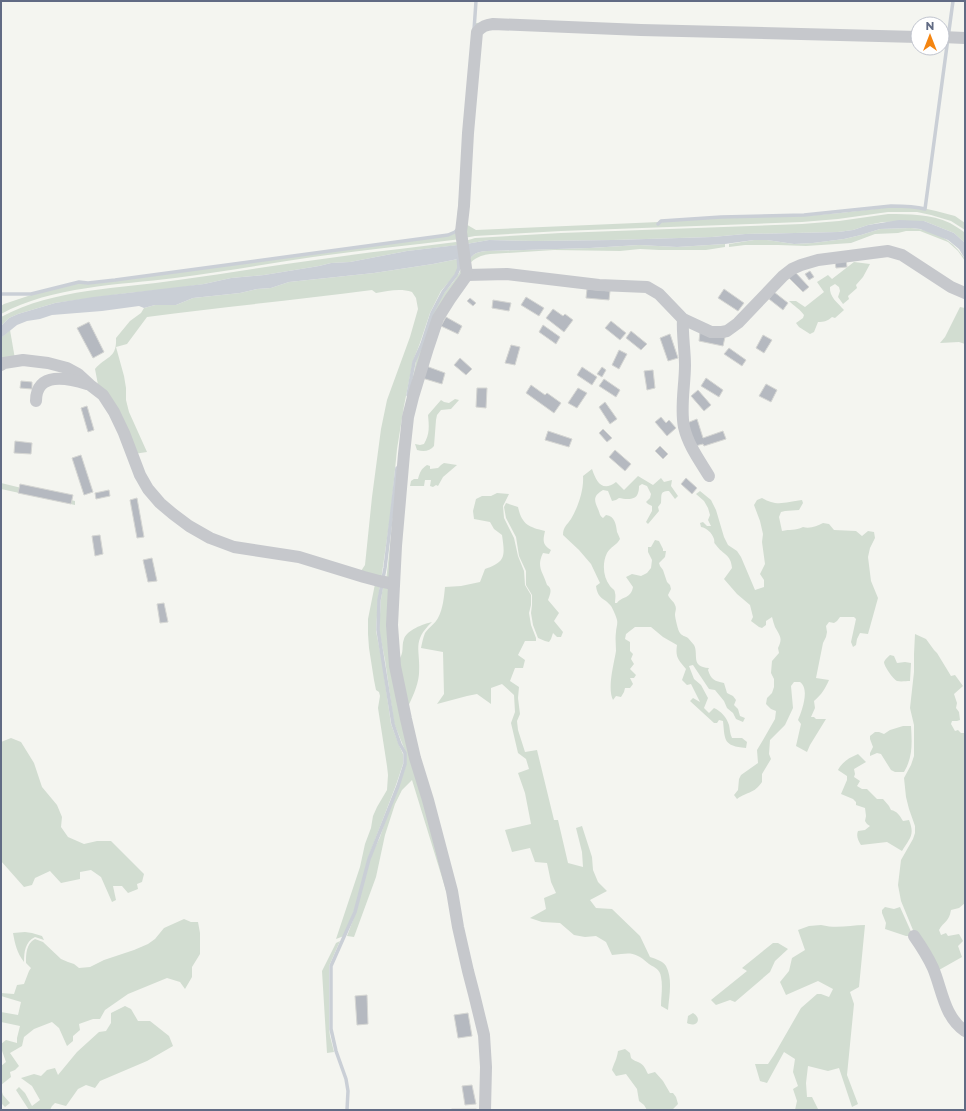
<svg xmlns="http://www.w3.org/2000/svg" width="966" height="1111" font-family="Montserrat,sans-serif">
	<style>
		.green { fill: #d2ddd1 }
		.water { fill: #cacfd6 }
		.lines { fill: none; stroke-linecap: round; stroke-linejoin: round }
		.stream { stroke: #cacfd6; stroke-width: 3.5 }
		.building { fill: #b5b9c0; stroke: #d5d6d3 }
		.minor { stroke: #c6c8cc; stroke-width: 12 }
	</style>
	<rect width="100%" height="100%" fill="#f4f5f0"/>
	<g class="green">
		<path d="M495,22l-15,5 -19,212c-49,6 -99,11 -148,18 -46,7 -92,15 -138,21 -56,7 -123,8 -174,36v-8l3,-2 27,-9 41,-11 7,-2 9,2 27,-3 333,-45 8,-3 14,-168 6,-42z"/>
		<path d="M891,207h27l18,4 19,5 10,7v7l-14,-9 -20,-6 -14,-3h-29l-50,7 -36,3 -241,9 -86,5 -11,2v-15l12,7 183,-8 -1,1 1,1 2,-3 60,-3 83,-2 36,-3z"/>
		<path d="M888,214c21,0 43,0 62,9 5,3 10,6 14,9l1,1v10l-11,-10 -30,-12 -41,1 -15,3 -15,5 -15,2 -93,2 -33,3 -99,3 -78,1 -46,-1 -23,4 -1,-3 10,-3 86,-5 241,-9 37,-3z"/>
		<path d="M911,228c23,2 41,11 54,31v2l-7,-10 -10,-9 -28,-11h-14l-8,2 -23,1 -24,9 -45,3 -28,-1h-33l-16,2v-3l25,-4h13l27,4 19,-1 31,-4 17,-4 19,-6z"/>
		<path d="M456,242l2,1 1,2 -52,6 -57,11 -19,1 -12,3 -55,9 -33,3 -27,6 -34,5 -42,4 -73,10 -37,11 -9,4 -8,8v-9c54,-29 118,-28 177,-37 46,-6 91,-14 137,-20 47,-7 94,-12 141,-18z"/>
		<path d="M725,244v3l-19,3h-47l-19,-1 -20,2 -66,-1 -64,4c-9,1 -15,4 -21,10l-1,-3c6,-8 9,-9 19,-10l103,-3 49,-3 38,2z"/>
		<path d="M458,259l3,2 3,8 -52,124 -20,185 -6,3 15,-132 15,-88 7,-18 10,-31 11,-19 9,-11 8,-12v-5l-3,-5v8l-3,7 -14,16 -11,22 -10,30 -7,18 -9,45 -7,43 -6,62 -10,69 -22,-6 6,-9 7,-68 9,-68 6,-29 23,-63 8,-28 -2,-11 -4,-6c-12,-4 -24,-1 -36,1l-4,-3c-75,10 -150,17 -225,27l-20,27 -11,3 8,29 2,12v12l3,12 18,40 -13,2 -35,-64 -4,-21c11,-13 22,-10 21,-31l14,-17 11,-8 3,-5 11,-3h21l17,-7 47,-5 17,-4 14,-1 18,-6 85,-9 59,-9z"/>
		<path d="M854,262l16,2 -7,13 -7,8 1,3 -9,8 1,3 -6,5 -5,-7 2,-6 -1,-4 -4,-3 -5,3c-1,10 8,16 14,23l-9,8 -3,-1c-4,4 -8,5 -14,5l-4,10 -4,2 -11,-7 -3,-4 7,-5 1,-3c-4,-6 -10,-9 -15,-14h7l9,6 19,-15 -7,-10 11,-7 4,4z"/>
		<path d="M960,307l5,1v36l-6,-2 -19,1 5,-6z"/>
		<path d="M10,330l5,29 -14,4v-25z"/>
		<path d="M455,399l4,1 -8,9 -10,1 -4,5 -1,5 -2,26c-4,5 -10,6 -17,4l-2,-6 5,1 4,-1c6,-10 5,-18 4,-29l13,-15 3,2 5,1z"/>
		<path d="M444,463l13,2 -14,12 -5,9 -2,-1 -3,2 -3,-1 1,-6h-6l-1,6h-14l1,-5 3,-2h4c2,-7 3,-10 9,-14l3,1v3l8,-1 3,-3z"/>
		<path d="M592,469c4,12 10,24 24,13l8,8 14,-14 15,9 8,-7 3,4 8,-2 -1,6 7,10 -3,3 -6,-8c-10,0 -7,5 -8,12l-3,4 1,4 -11,13 -2,-2 6,-11v-5l-4,-2 -2,-2 4,-4 1,-4 -4,-8 -5,-2 -3,2c0,2 0,4 -1,7 -2,8 -13,6 -19,5l-3,2 -4,1 -4,-10 -5,-1c-10,6 -9,10 -5,19 2,4 1,6 5,9l3,-3c9,1 10,10 11,17 1,2 2,4 3,7 -3,6 -10,8 -13,14 -5,10 -4,24 3,33 2,3 5,3 5,7 1,3 0,7 0,10h2c5,-7 14,-4 16,-16l-7,-10 6,-3 9,2 6,-3 4,-5 1,-8 -4,-8v-5h3l4,-7 4,1 4,8v2h3l-1,6 -6,6 1,3 3,4 4,12 3,3 1,4 -3,6c2,5 6,6 7,10 2,4 0,6 0,10 0,2 3,16 5,18 2,3 5,3 8,5 2,2 4,5 6,7 5,9 -4,22 15,23l-1,2c3,10 7,11 16,13l3,10 6,3 3,4 -2,5 4,4 2,7 5,2 -2,4 -7,-3 -3,-6 -6,-5 -3,-7 -9,-11 -6,-1 -16,-24 -4,1 5,13 7,6 7,13 -4,10 5,5 5,-5c7,3 13,10 15,17 1,5 1,9 3,13h10l5,4 -1,6c-23,-2 -21,-8 -23,-27l-4,-1 -2,3h-3l-24,-22 3,-3 7,4 -9,-18 -4,1 -5,-5 4,-11c-7,-9 -11,-11 -9,-24l-14,-8 -12,-10h-16l-9,7 -1,5 5,3v9l3,3 -2,5 3,5 -4,5 6,6 -2,3h-4l3,6 -3,4h-5l-1,4 -3,5 -5,-1 -3,4c-6,-12 1,-36 3,-49 0,-6 -1,-12 0,-19 0,-4 2,-8 1,-12 -1,-4 -4,-11 -6,-14 -7,-9 -13,-6 -15,-20l4,-3 -9,-19 -12,-14 -16,-15c0,-8 4,-10 8,-16 7,-12 13,-29 12,-43z"/>
		<path d="M1,483l74,18v4l-74,-16z"/>
		<path d="M700,491l11,9 5,10 8,27 4,8 9,6 4,6 14,33 9,-3v-7l-4,-6 5,-10 -3,-22 1,-8 -3,-13 -6,-16 3,-5 5,-2c15,9 23,4 40,2l1,3 -4,7 -14,1 -4,1 -2,5 3,14c8,-2 13,0 21,-4 7,2 14,-1 20,-4l6,1 5,6 22,1 6,5 6,-5 6,1 1,6 -5,10 -2,9 3,24 7,17 -10,36 -8,-1 -3,6 -1,6 -3,2 -2,-5 5,-23 -2,-2h-14l-3,4 -3,2 -5,-1 -3,4 1,6 -1,5 -3,6 -7,35 13,2c-4,9 -7,14 -15,21l1,7 -4,9h3l2,2h10l-16,26 -3,7 -11,-6 5,-22 -3,-4c4,-9 12,-31 2,-38h-6l-3,4 2,22 -8,17 -15,15 -1,14 2,5 -9,15v8c-8,12 -14,9 -25,17l-3,-4 4,-5 1,-11 2,-4 17,-12 -1,-13 6,-10 12,-21 1,-8 -5,-2 -5,-5 1,-6 5,-5 2,-6v-8l-3,-6 1,-12 7,-8 -1,-5c5,-10 2,-12 -3,-21 -1,-3 -2,-6 -3,-10l-6,4v4l-4,3 -3,-1 -8,-6 2,-4 -3,-12 -13,-11 -13,-15 8,-11c-1,-14 -9,-13 -16,-23 -3,-4 -1,-1 -2,-6 -2,-6 -7,-11 -13,-12l-1,-4 3,-1 4,4h4l-3,-6 2,-5 -2,-7 -4,-7 -8,-7z"/>
		<path d="M497,493l12,1 -6,12 1,12 10,20 4,18 6,15 1,14 6,10v10l-2,8 2,12 5,13v3h-11l-7,14 7,5 -2,8h-8l-5,13 9,6 -1,11 2,16 -3,7 1,9 7,22 12,-2 17,70h4l10,43 15,4 -1,-15 -6,-24 6,-2 10,31 1,13 5,12 9,9 -17,9 6,8 16,1 28,27 10,21c6,2 13,4 16,9 7,13 3,31 2,44l-7,-4c0,-9 2,-20 0,-29 -1,-8 -6,-9 -12,-13 -15,-13 -18,-11 -37,-9l-6,-13 -10,-6 -11,1 -11,-2 -14,-12 -18,-1 -12,-4 16,-9 -2,-11 12,-5 -5,-11 -4,-19 -12,-1 -5,-14 -18,4 -7,-22 26,-6 -6,-31 -7,-20 11,-4 -3,-10 -8,-6 -7,-30 4,-11 -1,-17 -12,-11 -11,4v16l-14,-10 -10,2 -30,8 7,-10 -1,-42 -22,-4c1,-5 2,-10 4,-15 4,-6 10,-9 13,-15 5,-9 6,-21 7,-31l16,-1 19,-4 5,-13c21,-7 20,-13 17,-34l-8,-6 -4,-7 -16,-3 -1,-8 3,-12 6,-3h9z"/>
		<path d="M506,503l12,4c4,18 11,20 27,24 -2,9 -3,14 6,19l-2,4 -6,-1c-7,14 0,19 4,32 6,4 3,9 1,15l11,13 -5,8 9,11 -2,5h-4l-4,-4 -2,6 -2,3 -4,-1 -7,-3 -5,-13 -2,-12 1,-8v-10l-6,-10v-14l-7,-15 -3,-19 -10,-19 -2,-11z"/>
		<path d="M375,584l5,1 -2,15 -2,31 6,30 9,63 8,21 4,9v10l-7,21 -28,73 -5,23 -9,30 -10,25 -8,3 24,-72 5,-23 6,-16 2,-12 4,-9 10,-17 1,-15 -1,-9 -9,-58 2,-12 -1,-4 -3,-2 -2,-10 -5,-32 -1,-14v-15z"/>
		<path d="M383,586l7,3 -1,34 59,274 -36,-117 -10,10 -7,14 -10,31 -9,42 -22,60 -7,-1 9,-24 14,-54 10,-21 12,-36 7,-15 7,-21v-12l-12,-30 -9,-63 -6,-30 2,-31z"/>
		<path d="M432,622c-21,20 -11,27 -13,52 -1,12 -7,24 -12,35l-9,-48c7,-9 3,-14 6,-22 3,-9 19,-15 28,-17z"/>
		<path d="M915,634l11,5 8,11 3,3 14,23 4,-1 8,11 -9,8 3,9 -1,5 3,4 1,8 -3,1h-5l-1,3 4,7 3,-1 3,3h4v170l-6,5 -8,2c-2,12 -7,11 -12,20l2,5 5,-2 2,3 11,-2 4,7 -5,5 4,11 -23,13 -24,-35 -14,-34 -3,-16 3,-25 12,-21 2,-6v-7l-6,-17 -3,-12 -2,-19 7,-13 3,-9v-31l-4,-17 4,-36v-18z"/>
		<path d="M890,655l4,1 3,7 8,-1 6,1 -1,18c-4,0 -9,1 -13,0 -4,-2 -13,-15 -13,-19 1,-3 4,-5 6,-7z"/>
		<path d="M903,726h8c1,17 2,31 -7,46h-9l-4,-2 -10,-16 -4,-1 -7,3v-3l3,-6 -3,-8v-3l5,-4h4l5,2 6,-4z"/>
		<path d="M11,738l10,4 13,21 8,24 15,18 5,12 -1,10 7,10 16,7 13,-3h14l33,33 -2,8 -5,2 1,5 -10,4 -6,-7h-9l3,14 -4,2 -11,-25 -10,-7 -11,2v7l-19,4 -11,-12 -15,7 -3,7 -8,2 -23,-26v-119z"/>
		<path d="M858,754l8,8 -12,7 1,5 -1,3 6,4 -3,5 5,3h5l10,10h6l6,7 2,4c6,1 9,6 12,11l6,-1c6,15 1,18 -7,31l-15,-9 -26,3c-3,-5 -5,-9 -3,-14l7,-1 5,-4 -3,-2 -2,-3 1,-5 -1,-8 -9,-3v-3l-3,-3 -12,-5 6,-14v-4l-9,-6c5,-9 11,-12 20,-16z"/>
		<path d="M885,907l9,2 6,-2 13,29h-7l-21,-7 1,-6 -4,-10v-3z"/>
		<path d="M184,919l7,3h7l2,11v21l-8,13v10l-7,12 -5,-7 -13,-4 -39,16 -23,16 -5,9h-7l-14,5 1,6 -7,6v5l-6,5 -8,-18 -7,-6 -18,7 -10,8 -2,9 -12,7 9,13 -4,4 -5,2 1,5 -10,8v-19l5,-4 -5,-14v-4l5,-4 11,3v-5l3,-12 -19,-4v-10l17,3 3,-13 -20,-6v-3l13,1 3,-9 7,-1 5,-13 2,-3 -5,-5c0,-9 0,-19 9,-24l8,3 18,17 7,3 6,2 5,4 11,-1 14,-7 30,-10 14,-6 7,-5 9,-11z"/>
		<path d="M821,925c17,4 28,0 44,0l-6,62 -9,5 4,12 -7,71 11,29 -6,3 -13,-39 -11,3 -20,-5 -2,17 1,14h5l6,12 -23,1 2,-9 -4,-12 5,-3 -5,-14 2,-13 -11,-7 -17,31 -7,-2 -5,-17h13l6,-9 27,-47 16,-14h4l8,3 4,-8 -15,-8 -32,14 -6,-13 9,-11 3,-13 13,-8 -7,-20 11,-4z"/>
		<path d="M25,932l7,1 10,3 2,4 -9,-3c-10,5 -11,15 -11,25 -7,-9 -9,-18 -11,-29z"/>
		<path d="M340,941l-11,25v62l1,8 4,16 -7,1 -5,-82 14,-28z"/>
		<path d="M773,943h5l10,6 -13,12 -5,11 -35,30 -5,-2 -14,5 -5,-5 36,-29 -5,-3z"/>
		<path d="M125,1006l6,3 7,12h12l19,15 4,10 -26,15 -47,20 -5,7 -9,-3 -8,4 -12,17 -11,-3 -3,3 -2,4h-21l-13,-20 3,-3 6,6 7,13 8,-6 -8,-14 -11,-8 13,-4 7,2 6,-6 8,-2 3,7 19,-23 22,-20 7,-1 5,-8v-10z"/>
		<path d="M693,1013c10,6 3,15 -6,10l1,-7z"/>
		<path d="M625,1049l5,4 1,5c3,3 5,3 9,5 4,2 6,7 8,11l7,-2 8,9 7,12h3l3,4 2,7 -6,6h-25l-3,-5 -5,-4 -2,-12 -11,-15 -10,2 -4,-6c2,-7 5,-11 6,-19z"/>
		<path d="M1,1089l2,6 7,8 -5,4 -4,-4z"/>
	</g>
	<path class="water" d="M899,220l25,1 30,12 11,10v16l-6,-10 -11,-9 -28,-11 -9,-1 -31,1 -19,6 -17,4 -31,4 -19,1 -27,-4h-13l-29,4 -48,3 -38,-2 -49,3 -103,3c-10,1 -13,2 -19,10h-7l-3,-2 -25,5 -59,9 -85,9 -18,6 -14,1 -17,4 -47,5 -17,7h-21l-11,3 -5,-2 -37,5 -50,4 -12,4 -13,2 -10,4 -16,13v-12l8,-8 9,-4 37,-11 38,-6 111,-13 27,-6 33,-3 55,-9 12,-3 19,-1 57,-11 59,-7 23,-4 46,1 78,-1 99,-3 33,-3 93,-2 15,-2 15,-5z"/>
	<g class="lines">
		<g class="stream">
			<path d="M474,30l2,-29"/>
			<path d="M658,224l3,-3 60,-4 83,-2 87,-9c12,0 23,0 34,3l28,-208"/>
			<path d="M1,294h30l48,-12 9,1 27,-3 333,-45 7,-3 2,-2"/>
			<path d="M408,395l6,-33 8,-18 10,-31 11,-21 13,-17 3,-7 -1,-13"/>
			<path d="M347,1110l1,-19 -2,-12 -10,-28 -5,-22v-63l24,-54 14,-53 29,-73 7,-22v-11l-5,-9 -7,-20 -10,-63 -5,-31 1,-30 6,-32 7,-57 5,-43"/>
		</g>
	</g>
	<g class="building">
		<path d="M846,260l1,7 -11,1 -1,-6z"/>
		<path d="M810,271l4,6 -5,3 -4,-6z"/>
		<path d="M795,272l14,15 -6,5 -14,-14z"/>
		<path d="M587,289l23,2 -1,9 -23,-2z"/>
		<path d="M724,289l20,14 -6,8 -20,-13z"/>
		<path d="M774,292l14,11 -5,7 -14,-11z"/>
		<path d="M526,297l18,11 -5,8 -18,-11z"/>
		<path d="M470,298l6,5 -3,3 -6,-5z"/>
		<path d="M493,300l18,3 -2,8 -17,-3z"/>
		<path d="M553,309l10,7 2,-2 8,6 -9,12 -18,-14z"/>
		<path d="M446,317l16,9 -4,8 -17,-8z"/>
		<path d="M611,321l15,12 -6,7 -15,-12z"/>
		<path d="M89,322l15,30 -11,6 -16,-30z"/>
		<path d="M543,325l17,12 -4,7 -17,-12z"/>
		<path d="M631,331l16,13 -6,6 -15,-12z"/>
		<path d="M700,332l25,5 -2,9 -24,-5z"/>
		<path d="M670,334l8,24 -10,3 -8,-23z"/>
		<path d="M763,335l9,5 -8,13 -8,-5z"/>
		<path d="M511,345l9,2 -5,18 -10,-2z"/>
		<path d="M729,348l17,12 -4,6 -18,-12z"/>
		<path d="M619,350l8,4 -8,15 -7,-4z"/>
		<path d="M460,358l12,11 -6,6 -12,-10z"/>
		<path d="M426,366l19,7 -3,11 -20,-6z"/>
		<path d="M582,367l15,10 -5,8 -15,-10z"/>
		<path d="M602,367l4,3 -4,7 -5,-3z"/>
		<path d="M653,370l2,18 -8,2 -3,-19z"/>
		<path d="M706,378l17,12 -4,7 -18,-11z"/>
		<path d="M604,379l16,11 -4,7 -17,-11z"/>
		<path d="M21,381l11,1v7l-12,-1z"/>
		<path d="M766,384l11,6 -6,12 -12,-6z"/>
		<path d="M531,385l14,10 2,-2 14,10 -7,10 -28,-20z"/>
		<path d="M477,388h10l-1,20 -10,-1z"/>
		<path d="M578,388l9,5 -10,15 -9,-5z"/>
		<path d="M698,390l13,15 -7,6 -13,-15z"/>
		<path d="M605,402l12,17 -7,5 -11,-17z"/>
		<path d="M87,406l7,24 -6,2 -7,-24z"/>
		<path d="M661,417l5,6 3,-3 7,8 -9,8 -12,-14z"/>
		<path d="M697,419l6,19 20,-7 3,8 -22,7 -1,-2 -8,2 -8,-23z"/>
		<path d="M603,429l9,9 -5,4 -8,-9z"/>
		<path d="M548,431l24,8 -3,8 -24,-7z"/>
		<path d="M15,441l17,2 -1,11 -17,-1z"/>
		<path d="M660,446l8,8 -5,5 -8,-8z"/>
		<path d="M615,450l16,14 -6,7 -16,-14z"/>
		<path d="M81,455l12,37 -9,3 -12,-37z"/>
		<path d="M686,478l11,10 -5,6 -11,-10z"/>
		<path d="M20,484l53,11 -2,9 -53,-11z"/>
		<path d="M109,490l1,6 -14,3 -1,-6z"/>
		<path d="M137,498l7,39 -7,1 -7,-38z"/>
		<path d="M100,535l3,19 -8,2 -3,-20z"/>
		<path d="M152,558l5,23 -9,1 -5,-22z"/>
		<path d="M164,603l4,19 -8,1 -3,-19z"/>
		<path d="M367,995l1,29 -11,1 -2,-29z"/>
		<path d="M468,1013l4,23 -14,2 -4,-23z"/>
		<path d="M472,1085l4,19 -11,1 -3,-19z"/>
		<rect x="452" y="1109" width="24" height="1"/>
	</g>
	<g class="lines">
		<g class="minor">
			<path d="M942,37l23,1"/>
			<path d="M467,275l40,-1 92,11 48,2 12,7 24,25 28,13h11l5,-1 11,-8 45,-47 9,-7 9,-4 17,-5 70,-9 14,4 49,32 14,6"/>
			<path d="M683,319c-1,15 2,31 2,46 0,20 -5,43 -1,62 4,18 16,34 25,49"/>
			<path d="M1,365l3,-2 19,-3 25,3 19,5 11,6 12,11 13,10 11,17 10,21 16,42 8,14 12,14 13,11 16,12 21,12 24,9 65,10 65,20 15,4 15,3"/>
			<path d="M36,401c0,-30 32,-23 51,-17"/>
			<path d="M914,936c7,10 14,21 19,32 9,21 11,49 32,63"/>
			<path d="M485,1110l1,-43 -2,-32 -10,-41 -6,-23 -10,-44 -6,-36 -24,-91 -13,-42 -9,-39 -11,-53 -3,-41 4,-79 8,-92 4,-37 5,-20 15,-49 10,-30 12,-19 17,-24 -6,-43 3,-26 4,-73 9,-101c5,-6 9,-7 16,-8l148,6 277,7"/>
		</g>
	</g>
	<rect width="966" height="1111" fill="none" stroke="#616b84" stroke-width="4"/>
	<g transform="translate(930 36)"><circle r="19" fill="#ffffff" stroke="#c0c4ce"/>
	<path d="M0-3L7 15L0 10L-7 15Z" fill="#f48511"/>
	<text y="-6" font-size="11" font-weight="bold" text-anchor="middle" fill="#616b84">N</text>
	</g>
</svg>
